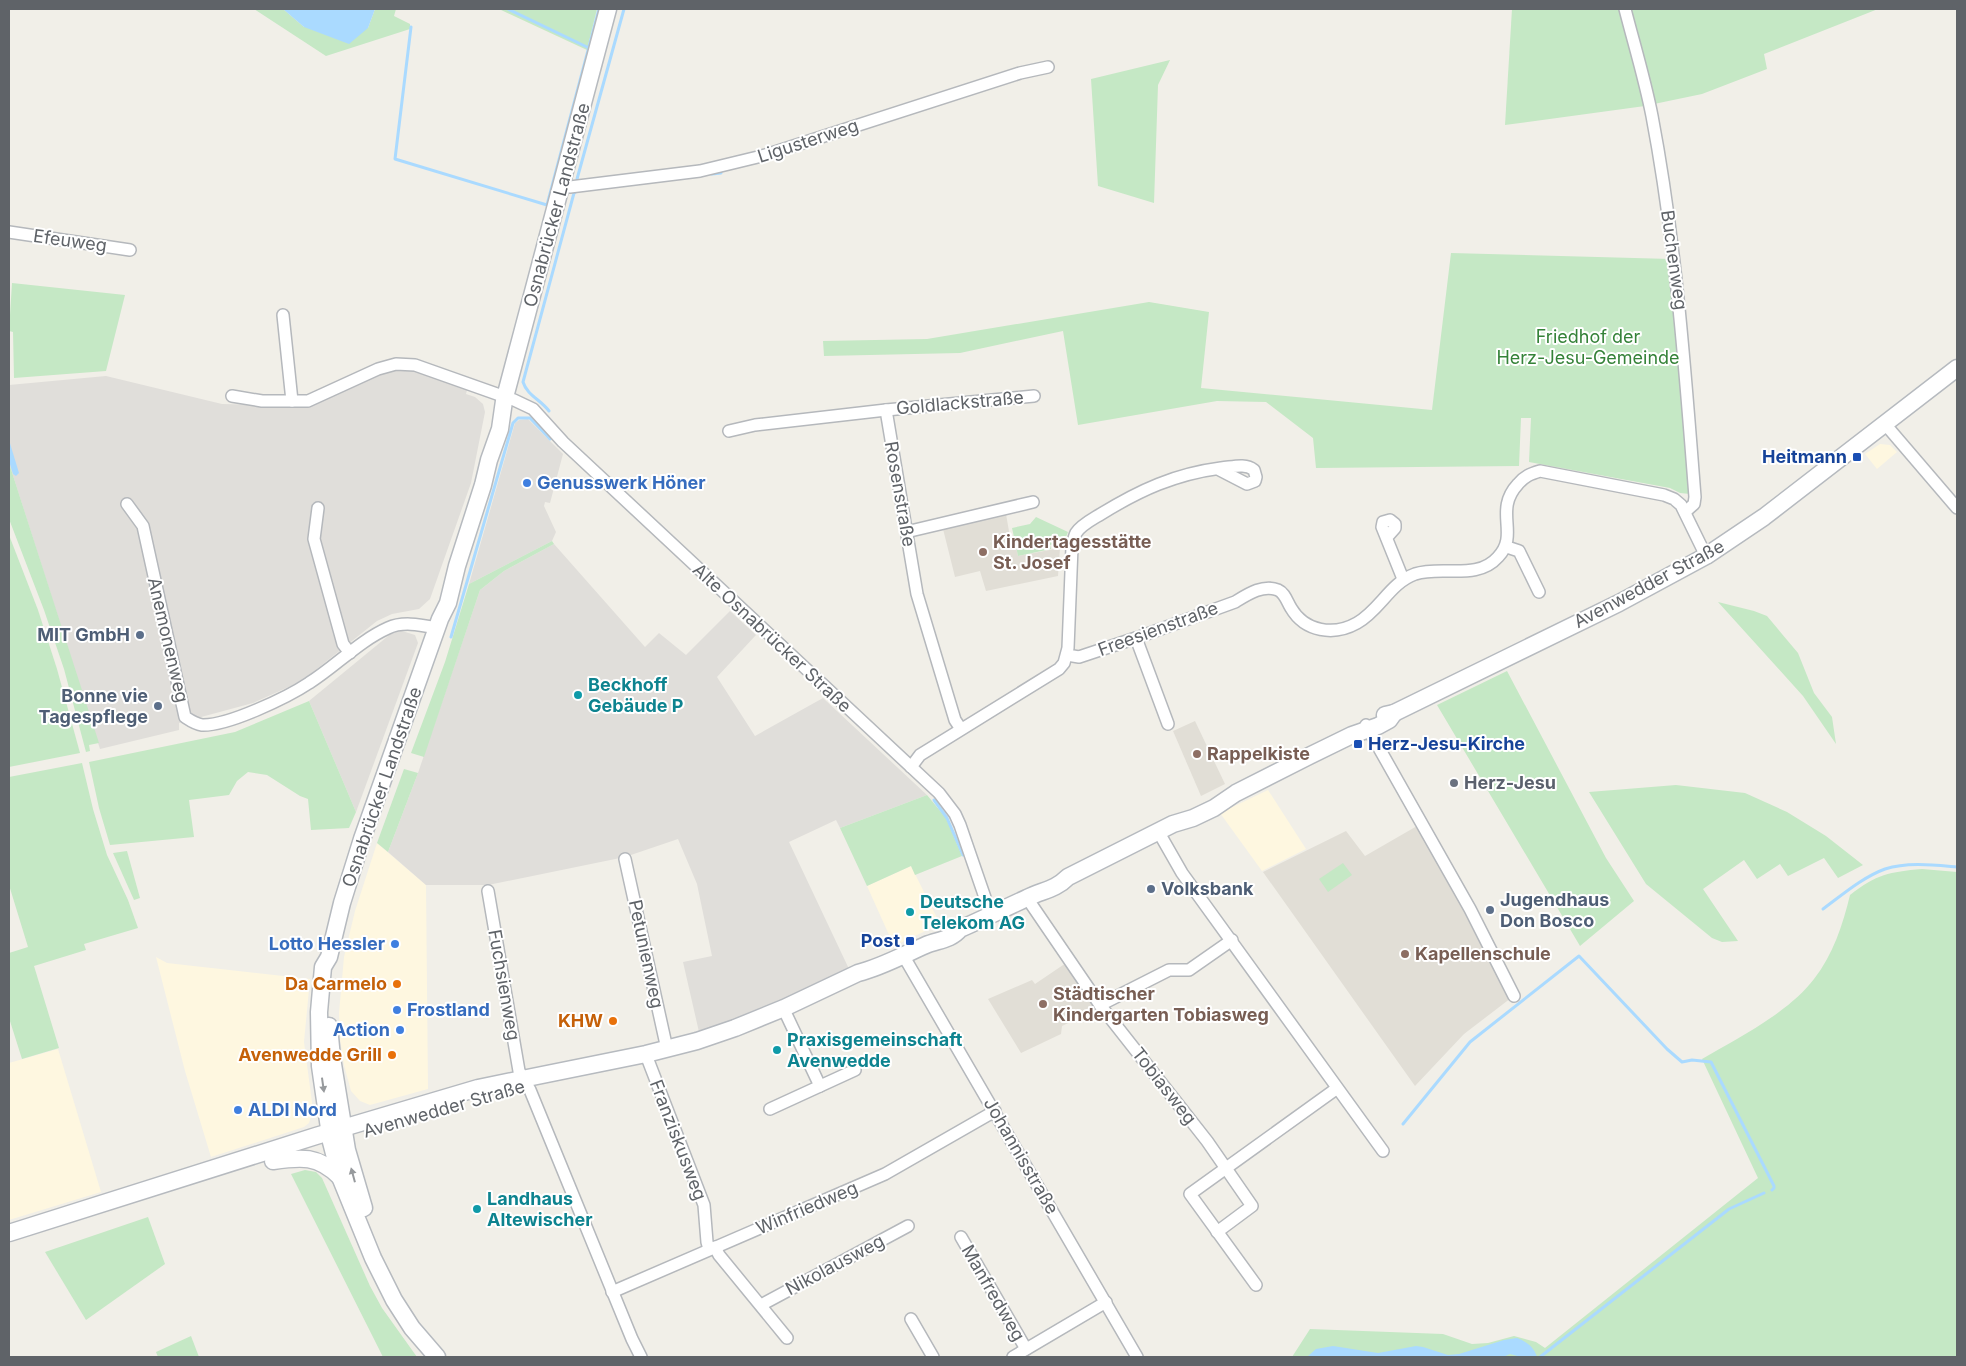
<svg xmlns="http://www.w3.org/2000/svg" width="1966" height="1366" font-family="Inter,sans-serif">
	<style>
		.commercial { fill: #fef7e0 }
		.industrial { fill: #e0deda }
		.education { fill: #e1ded6 }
		.green { fill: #c5e8c5 }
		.water { fill: #aadaff }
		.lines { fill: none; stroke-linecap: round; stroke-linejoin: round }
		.stream { stroke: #aadaff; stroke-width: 3 }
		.street-casing { stroke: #b5b8bc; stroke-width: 14 }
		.secondary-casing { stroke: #b6babf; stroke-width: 19 }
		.street { stroke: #fff; stroke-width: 11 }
		.secondary { stroke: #fff; stroke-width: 16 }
		.oneway { fill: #979a9d }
		.transit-dot { fill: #1a4fb4; stroke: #fff; stroke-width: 2 }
		.shop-dot { fill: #3f7fe0; stroke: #fff; stroke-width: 2 }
		.education-dot { fill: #8d6e63; stroke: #fff; stroke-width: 2 }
		.service-dot { fill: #5c6f8a; stroke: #fff; stroke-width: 2 }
		.culture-dot { fill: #0f9aa8; stroke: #fff; stroke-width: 2 }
		.worship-dot { fill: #6b7280; stroke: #fff; stroke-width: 2 }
		.food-dot { fill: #e8710a; stroke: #fff; stroke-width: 2 }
		.labels { text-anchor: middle; stroke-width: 4; stroke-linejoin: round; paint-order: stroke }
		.street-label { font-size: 18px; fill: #5f6368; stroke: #fff }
		.park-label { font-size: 18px; fill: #348238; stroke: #fff }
		.transit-label { font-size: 18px; font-weight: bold; fill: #164399; stroke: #fff; text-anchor: end }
		.shop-label { font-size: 18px; font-weight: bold; fill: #366cbe; stroke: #fff; text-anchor: start }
		.education-label { font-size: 18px; font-weight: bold; fill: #785e54; stroke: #fff; text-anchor: start }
		.service-label { font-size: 18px; font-weight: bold; fill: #4e5e75; stroke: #fff; text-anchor: end }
		.culture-label { font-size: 18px; font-weight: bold; fill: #0d838f; stroke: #fff; text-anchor: start }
		.worship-label { font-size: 18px; font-weight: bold; fill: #5b616d; stroke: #fff; text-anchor: start }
		.food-label { font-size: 18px; font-weight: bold; fill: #c56008; stroke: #fff; text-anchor: end }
	</style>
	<rect width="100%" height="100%" fill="#f1efe8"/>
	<g class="commercial">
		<path d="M1880,444l10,1 7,7 -20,17 -12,-15z"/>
		<path d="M1268,790l38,59 -44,22 -42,-58z"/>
		<path d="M377,843l49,42 2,204 -58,16 -10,-4 -9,-10 -7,-26 -4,-26 -1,-26 5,-56 11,-46z"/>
		<path d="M911,866l29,58 -46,22 -27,-60z"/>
		<path d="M156,957l11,6 143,16 -6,63 9,68 -4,13 -5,4 -93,30 -26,-86z"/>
		<path d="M58,1049l43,143 -92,28v-157z"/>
	</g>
	<g class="industrial">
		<path d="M396,370l19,1 52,19 -1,4 9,3 8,7 2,8 -14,71 -41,116 -11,10 -27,5 -15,7 -69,55 -15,9 -40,18 -74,20v7l-79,19 -91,-286v-78l97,-9 116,28 87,2 72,-33z"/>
		<path d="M528,419l35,35 -13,49 -5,-1 -1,4 12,26 -4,9 -83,43 46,-161 4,-3z"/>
		<path d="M554,544l91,103 14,-14 27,22 44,-44 26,24 -39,42 38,59 68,-38 104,97 -87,33 -4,-8 -47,22 60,127 -68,32 -47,20 -35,11 -16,-70 29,-6 -15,-72 -19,-45 -53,18 -137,28h-62l-38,-33 30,-79 62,-183 24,-19z"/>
		<path d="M402,631l13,4 3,8 -62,169 -47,-111 84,-69z"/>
	</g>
	<g class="education">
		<path d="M1006,514l4,23 3,6h2l3,13 42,-8 -2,28 -72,15 -6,-20 -25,6 -12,-48z"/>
		<path d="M1195,721l30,63 -24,12 -28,-65z"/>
		<path d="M1417,826l51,84 43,88 -47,36 -49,52 -152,-214 83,-41 19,25z"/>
		<path d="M1066,963l32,46 -36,17 -1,8 -40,19 -33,-54 44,-19 3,4z"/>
	</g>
	<g class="green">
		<path d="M254,9h29l21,18 64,1 7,-19h21l-2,7 16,8v5l-84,27z"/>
		<path d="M499,9h98l-10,41z"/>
		<path d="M1512,9h109l24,97 -140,19z"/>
		<path d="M1629,9h249l-114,45 3,15 -65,25 -48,10z"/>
		<path d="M1170,60l-12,25 -4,118 -56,-17 -7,-107z"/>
		<path d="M1451,253l220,6 19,235 -10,-1 -10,-5 -141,-26 2,-44h-10l-2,48 -203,2 -3,-30 -47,-36 -49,-1 -139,24 -15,-94 -103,22 -136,3 -1,-15 104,-2 222,-37 60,10 -8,76 231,22z"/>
		<path d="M12,283l113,12 -19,76 -92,7 -1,-46 -4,-1z"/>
		<path d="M9,463l90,280 -10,2 1,6 -4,1 -22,-83 -20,-59 -35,-91z"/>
		<path d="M1036,517l32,15 -4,10 -14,3 1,4 -33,7 -6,-28 18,-4z"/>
		<path d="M9,535l29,75 19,59 23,84 -71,14z"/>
		<path d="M552,541l2,3 -50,27 -24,19 -56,167 -13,-4 34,-91 24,-78z"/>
		<path d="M1718,602l36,9 13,5 31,37 16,40 18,24 4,27 -33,-48z"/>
		<path d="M1507,671l99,187 28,43 -54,45 -143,-241z"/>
		<path d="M309,701l47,111 -7,16 -38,2 -3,-31 -8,-3 -33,-21 -19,-3 -11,9 -8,14 -40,5 5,37 -84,8 -11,-37 -10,-46 146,-30z"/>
		<path d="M82,763l11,46 14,46 21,45 10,28 -54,16 2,6 -52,16 25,82 -37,11 -13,-41v-65l19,-6 -19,-62v-108z"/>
		<path d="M404,769l14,4 -30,79 -11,-9z"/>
		<path d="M1676,785l69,8 42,19 39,24 37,29 -25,13 -14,-20 -36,18 -8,-12 -23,15 -13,-19 -41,29 35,52 -16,1 -10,-4 -66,-54 -57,-92z"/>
		<path d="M927,795l19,23 16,38 -47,19 -4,-9 -44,20 -27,-58z"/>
		<path d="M127,851l13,47 -6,2 -21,-47z"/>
		<path d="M1343,863l9,12 -24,17 -9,-13z"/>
		<path d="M1922,869l35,3v485h-665l18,-28 133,5 29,10 16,-1 26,-7 22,6 9,6 213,-170 -56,-119c36,-21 86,-46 112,-80 19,-24 29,-55 36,-84 27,-21 39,-23 72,-26z"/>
		<path d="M305,1170l11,2 6,6 48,108 12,22 35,49h-34l-92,-183z"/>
		<path d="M148,1217l17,47 -79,56 -41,-68z"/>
		<path d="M191,1336l8,21h-41l-2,-5z"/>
	</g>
	<g class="water">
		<path d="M283,9h92l-7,19 -19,16 -45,-17z"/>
		<path d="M9,440l10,33 -3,3 -3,-2 -4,-13z"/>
		<path d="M1517,1338c10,4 17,9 20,19h-16l-11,-3 -7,3h-200h4l9,-8 17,-3 45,7 38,-7 7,1 25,8 11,-1 45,-14z"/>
	</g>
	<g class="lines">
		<g class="stream">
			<path d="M508,9l81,39"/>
			<path d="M411,27l-16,132 152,46 52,-196"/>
			<path d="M712,174l9,-1"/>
			<path d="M577,179l47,-170"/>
			<path d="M549,411c-8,-11 -22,-16 -26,-29l51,-189 5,-3"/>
			<path d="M451,637l62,-214 5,-5h12l20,21"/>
			<path d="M934,800l13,18 16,37"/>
			<path d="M1823,909c19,-14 40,-32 62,-40 23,-7 48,-4 72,-2"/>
			<path d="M1403,1124l67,-82 109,-86 88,93 15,13 10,-2 19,2 63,124v2l-2,2"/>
			<path d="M1540,1357l189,-148 35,-16"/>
		</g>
		<g class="street-casing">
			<g id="street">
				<path d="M1625,9c9,35 20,71 27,107 24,126 33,253 43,381l-1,7 -9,8"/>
				<path d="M562,185l8,2 130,-16 62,-15 258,-83 28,-6"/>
				<path d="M9,232l121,18"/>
				<path d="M283,315l9,86"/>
				<path d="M232,396l30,5h46l70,-32 18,-5 19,1 99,35 19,9 30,33 376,351 16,21 5,11 31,90"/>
				<path d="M886,410l31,184 38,126 6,9"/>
				<path d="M1885,424l72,84"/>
				<path d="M729,431l26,-6 131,-15 148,-14"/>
				<path d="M127,504l16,22 42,191c6,4 10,7 17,8 26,1 86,-28 107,-42 27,-17 50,-42 79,-55 15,-7 33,-3 49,0"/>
				<path d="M318,508l-4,31 29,105 7,9"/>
				<path d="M906,532l127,-30"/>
				<path d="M1387,537l8,-9v-4l-5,-4 -7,2 -1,5 21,52"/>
				<path d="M1507,547l12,4 20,41"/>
				<path d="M1136,638l32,86"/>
				<path d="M1067,655l12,2 57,-19 99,-36c13,-8 28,-18 43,-12 7,3 9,12 13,18 14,24 43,28 66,15 23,-13 33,-40 58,-49 27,-9 62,7 83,-17 22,-23 -5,-46 20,-73 7,-8 12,-10 22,-13l124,24 10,4 7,6 25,51"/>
				<path d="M1366,725l104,184 44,87"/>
				<path d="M911,767l9,-12 139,-86 5,-6 4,-15 4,-101c1,-4 2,-10 4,-14 5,-8 17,-14 25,-19 39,-24 74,-40 120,-46 12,-1 24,-5 33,2l2,7 -1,4 -8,3 -29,-15"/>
				<path d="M1158,831l24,42 201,278"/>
				<path d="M625,859l42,190"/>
				<path d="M488,891l31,180 11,19 102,249 9,18"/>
				<path d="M1027,898l73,107 107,136 45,65 -35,26"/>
				<path d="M903,955l234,402"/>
				<path d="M1100,1005l69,-35h20l43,-30"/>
				<path d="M786,1014l34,72"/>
				<path d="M648,1060l56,145 3,37 2,7"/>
				<path d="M770,1109l85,-39"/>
				<path d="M961,1237l65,112"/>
				<path d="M715,1247l4,8 68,83"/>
				<path d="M1256,1285l-66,-91 146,-105"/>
				<path d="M612,1292l273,-118 110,-63"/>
				<path d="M761,1305l147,-79"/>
				<path d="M911,1319l22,38"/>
				<path d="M1013,1357l93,-55"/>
			</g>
		</g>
		<g class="secondary-casing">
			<g id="secondary">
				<path d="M1385,715l9,-2 225,-110 87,-47 58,-39 193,-149"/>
				<path d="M329,1026l3,32 15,92 17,58"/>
				<path d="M273,1161c28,-4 45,-6 67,16"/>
				<path d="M9,1233l307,-97 162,-48 168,-34 51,-13 38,-13 49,-20 74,-35c24,-6 45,-18 68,-28 12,-5 25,-5 34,-16 23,-10 45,-21 67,-31 16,-8 28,-8 41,-21l105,-53 20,-6 21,-10 22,-15 69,-35 47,-23 26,-9 11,-6 5,-7"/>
				<path d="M437,1357l-25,-29 -18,-28 -21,-42 -33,-81 -9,-35 -11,-76 -1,-54 4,-45 6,-10 13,-54 20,-64 78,-220 8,-16 9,-37 26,-81 6,-25 11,-31 4,-28 104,-392"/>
			</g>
		</g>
		<use href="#street" class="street"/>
		<use href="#secondary" class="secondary"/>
	</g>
	<defs><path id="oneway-solid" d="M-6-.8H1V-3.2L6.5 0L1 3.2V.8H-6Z" transform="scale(1.25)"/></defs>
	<g class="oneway">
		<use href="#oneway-solid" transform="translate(323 1085) rotate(82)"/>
		<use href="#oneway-solid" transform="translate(353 1175) rotate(-105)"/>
	</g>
	<g class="transit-dot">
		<rect x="1852" y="452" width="10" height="10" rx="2.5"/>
		<rect x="1353" y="739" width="10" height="10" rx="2.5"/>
		<rect x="905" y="936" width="10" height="10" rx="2.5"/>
	</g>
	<g class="shop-dot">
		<circle cx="527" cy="483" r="5"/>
		<circle cx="395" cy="944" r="5"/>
		<circle cx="397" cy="1010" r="5"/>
		<circle cx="400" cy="1030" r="5"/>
		<circle cx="238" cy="1110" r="5"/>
	</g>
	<g class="education-dot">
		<circle cx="983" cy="552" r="5"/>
		<circle cx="1197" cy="754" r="5"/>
		<circle cx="1405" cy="954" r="5"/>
		<circle cx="1043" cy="1004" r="5"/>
	</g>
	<g class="service-dot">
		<circle cx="140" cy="635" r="5"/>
		<circle cx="158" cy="706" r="5"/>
		<circle cx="1151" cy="889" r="5"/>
		<circle cx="1490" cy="910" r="5"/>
	</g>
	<g class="culture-dot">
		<circle cx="578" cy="695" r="5"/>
		<circle cx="910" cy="912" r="5"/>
		<circle cx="777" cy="1050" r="5"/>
		<circle cx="477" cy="1209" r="5"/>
	</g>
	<circle class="worship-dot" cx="1454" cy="783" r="5"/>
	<g class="food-dot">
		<circle cx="397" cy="984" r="5"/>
		<circle cx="613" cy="1021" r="5"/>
		<circle cx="392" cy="1055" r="5"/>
	</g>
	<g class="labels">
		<g class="street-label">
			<text transform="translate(808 141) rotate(-18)" y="6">Ligusterweg</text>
			<text transform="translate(557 205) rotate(-75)" y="6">Osnabrücker Landstraße</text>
			<text transform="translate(70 241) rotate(8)" y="6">Efeuweg</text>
			<text transform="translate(1674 260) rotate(82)" y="6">Buchenweg</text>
			<text transform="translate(960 403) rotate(-5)" y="6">Goldlackstraße</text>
			<text transform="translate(900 494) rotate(80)" y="6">Rosenstraße</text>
			<text transform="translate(1649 584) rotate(-28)" y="6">Avenwedder Straße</text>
			<text transform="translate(1158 629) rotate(-20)" y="6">Freesienstraße</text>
			<text transform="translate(772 638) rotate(43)" y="6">Alte Osnabrücker Straße</text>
			<text transform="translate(168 640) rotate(77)" y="6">Anemonenweg</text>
			<text transform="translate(382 787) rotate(-71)" y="6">Osnabrücker Landstraße</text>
			<text transform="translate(646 954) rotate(78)" y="6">Petunienweg</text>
			<text transform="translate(504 985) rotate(80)" y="6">Fuchsienweg</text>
			<text transform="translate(1164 1086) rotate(52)" y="6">Tobiasweg</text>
			<text transform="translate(444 1109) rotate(-16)" y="6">Avenwedder Straße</text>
			<text transform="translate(678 1140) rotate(69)" y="6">Franziskusweg</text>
			<text transform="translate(1021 1156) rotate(60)" y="6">Johannisstraße</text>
			<text transform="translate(807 1208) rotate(-23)" y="6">Winfriedweg</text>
			<text transform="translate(835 1265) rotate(-28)" y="6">Nikolausweg</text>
			<text transform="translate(993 1293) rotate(60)" y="6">Manfredweg</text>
		</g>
		<g class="park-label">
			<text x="1588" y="343">Friedhof der<tspan x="1588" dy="21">Herz-Jesu-Gemeinde</tspan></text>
		</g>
		<g class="transit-label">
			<text x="1847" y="463">Heitmann</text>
			<text x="1368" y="750" text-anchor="start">Herz-Jesu-Kirche</text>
			<text x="900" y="947">Post</text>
		</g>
		<g class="shop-label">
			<text x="537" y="489">Genusswerk Höner</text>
			<text x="385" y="950" text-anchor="end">Lotto Hessler</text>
			<text x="407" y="1016">Frostland</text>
			<text x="390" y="1036" text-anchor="end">Action</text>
			<text x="248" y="1116">ALDI Nord</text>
		</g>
		<g class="education-label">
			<text x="993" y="548">Kindertagesstätte<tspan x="993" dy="21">St. Josef</tspan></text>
			<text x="1207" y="760">Rappelkiste</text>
			<text x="1415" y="960">Kapellenschule</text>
			<text x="1053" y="1000">Städtischer<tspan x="1053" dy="21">Kindergarten Tobiasweg</tspan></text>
		</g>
		<g class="service-label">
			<text x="130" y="641">MIT GmbH</text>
			<text x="148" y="702">Bonne vie<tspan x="148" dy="21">Tagespflege</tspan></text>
			<text x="1161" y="895" text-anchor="start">Volksbank</text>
			<text x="1500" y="906" text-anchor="start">Jugendhaus<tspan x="1500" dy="21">Don Bosco</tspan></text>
		</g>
		<g class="culture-label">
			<text x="588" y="691">Beckhoff<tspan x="588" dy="21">Gebäude P</tspan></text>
			<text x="920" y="908">Deutsche<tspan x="920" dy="21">Telekom AG</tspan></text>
			<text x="787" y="1046">Praxisgemeinschaft<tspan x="787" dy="21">Avenwedde</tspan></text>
			<text x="487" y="1205">Landhaus<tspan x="487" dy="21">Altewischer</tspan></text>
		</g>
		<g class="worship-label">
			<text x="1464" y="789">Herz-Jesu</text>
		</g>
		<g class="food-label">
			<text x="387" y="990">Da Carmelo</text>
			<text x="603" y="1027">KHW</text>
			<text x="382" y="1061">Avenwedde Grill</text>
		</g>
	</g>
	<rect width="1966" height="1366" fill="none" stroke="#5f6368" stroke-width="20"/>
</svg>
